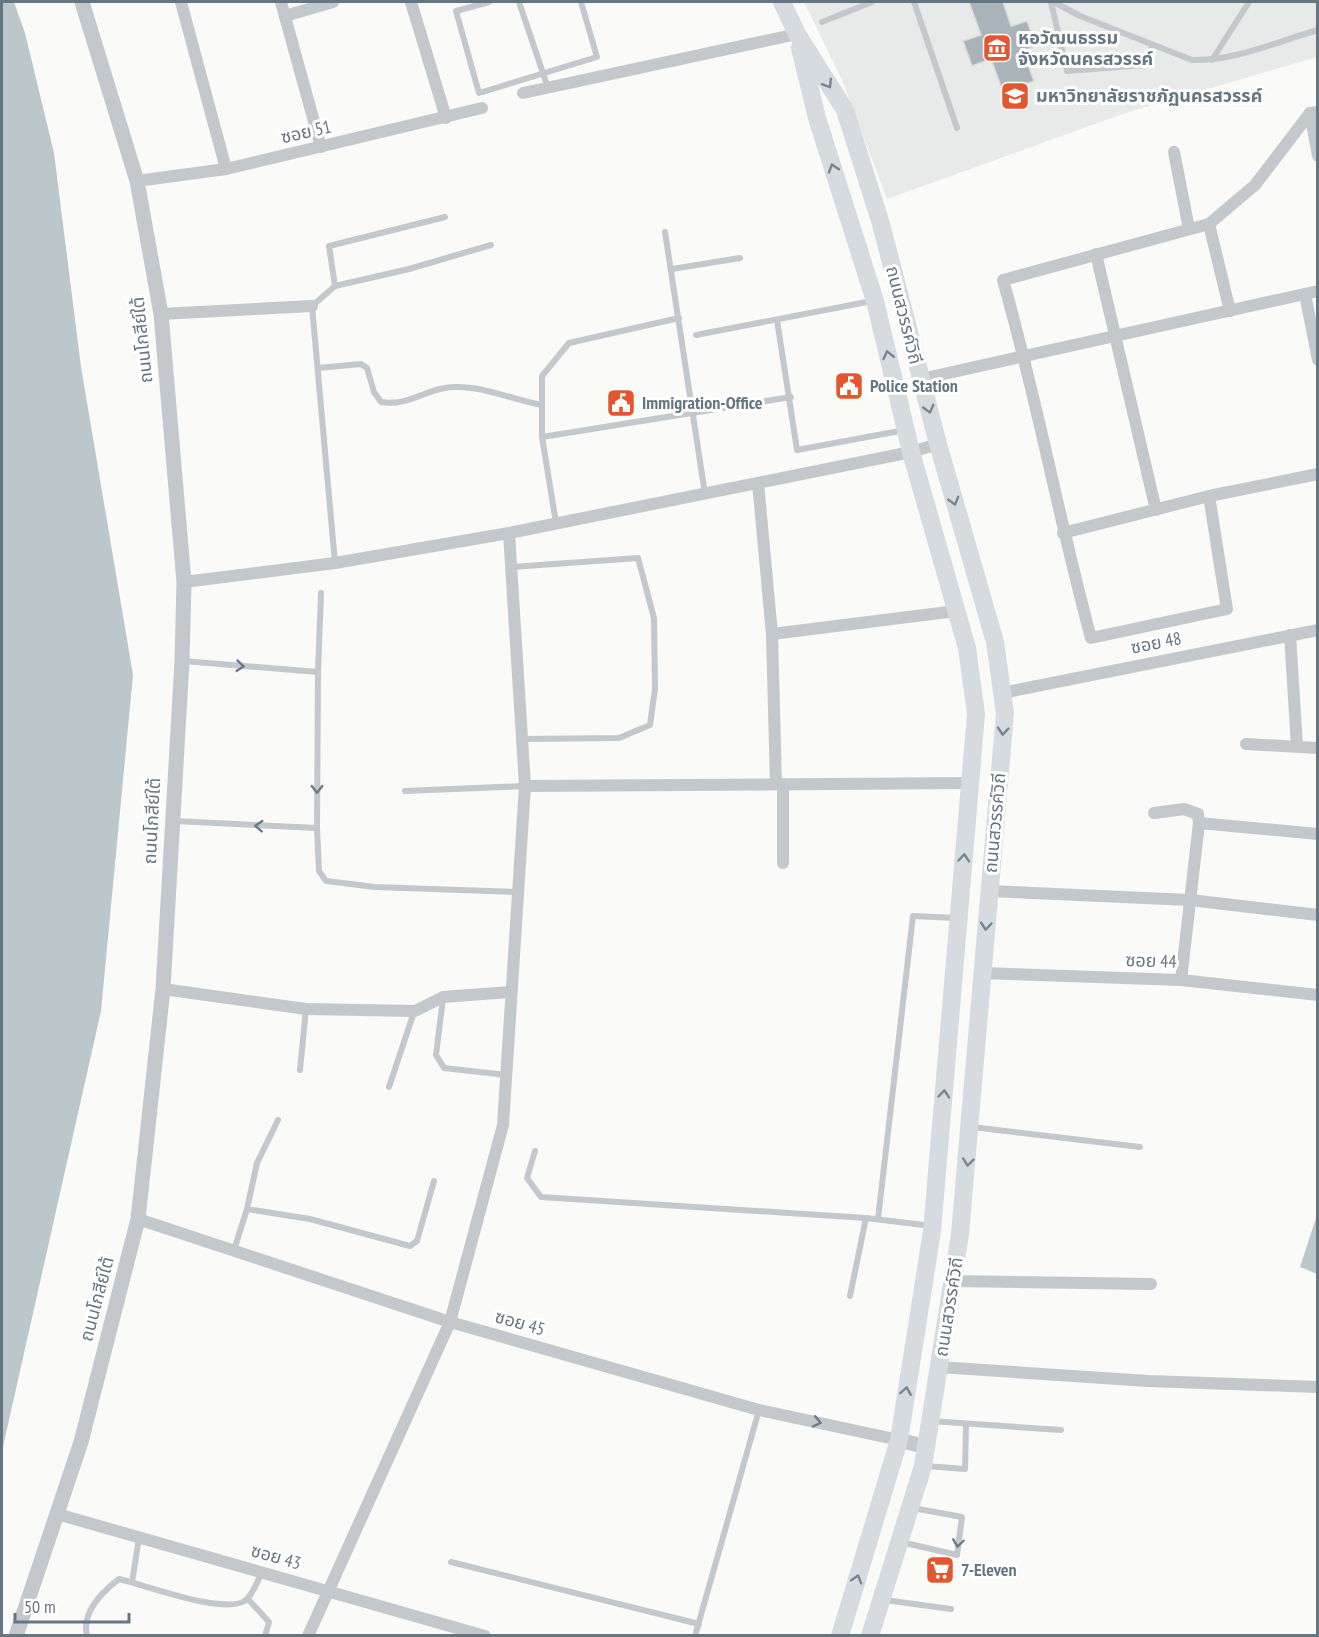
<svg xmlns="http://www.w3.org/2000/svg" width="1319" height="1637" font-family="'PT Sans Narrow','Noto Sans Thai',sans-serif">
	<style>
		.built { fill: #e8e9e9 }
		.water { fill: #bbc7cb }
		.building { fill: #aab3b9; stroke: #dcdcda; stroke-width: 1.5 }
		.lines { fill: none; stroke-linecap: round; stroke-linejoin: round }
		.service { stroke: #c3c8cc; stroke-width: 6 }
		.minor { stroke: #c3c8cc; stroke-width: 12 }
		.tertiary { stroke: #c3c8cc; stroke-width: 15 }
		.secondary { stroke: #d6dbdf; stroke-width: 18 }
		.oneway { stroke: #768591 }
		.oneway2 { stroke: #6a7a87 }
		.labels { text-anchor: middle; stroke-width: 6; stroke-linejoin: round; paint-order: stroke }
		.poi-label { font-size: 18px; font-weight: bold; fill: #657683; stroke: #fff; text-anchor: start }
		.street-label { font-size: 18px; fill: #657683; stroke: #fff }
	</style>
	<rect width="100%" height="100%" fill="#fafaf8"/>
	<path class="built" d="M804,2h513v55l-192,56 -238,86 -45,-119z"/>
	<g class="water">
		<path d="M2,2h12l11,31 29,120 27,214 52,308 -32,336 -99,440z"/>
		<path d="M1317,1215v59l-17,-7z"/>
	</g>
	<path class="building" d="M969,2h34l8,24 16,-5 9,25 -13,5 11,30 -31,11 -12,-33 -19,7 -9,-25 18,-6z"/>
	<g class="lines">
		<g class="service">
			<path d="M489,2l-33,9 23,82 118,-36 -16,-55"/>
			<path d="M519,2l29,86"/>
			<path d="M914,2l43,126"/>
			<path d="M1051,2l16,69 77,-6 9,-20"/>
			<path d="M1054,2l26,14 112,44c44,1 83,-18 126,-30"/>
			<path d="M822,22l50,-20"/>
			<path d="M1212,60l37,-58"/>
			<path d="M665,232l40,262"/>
			<path d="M672,269l68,-11"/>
			<path d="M335,286l-6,-40 116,-29"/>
			<path d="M777,320l20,130 108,-20"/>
			<path d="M696,335l176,-34"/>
			<path d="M318,368l43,-4 6,4 7,24 7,10c28,5 47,-15 73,-15 30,-1 59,13 88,18"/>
			<path d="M542,437v-61l27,-33 110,-25"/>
			<path d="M556,523l-14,-86 249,-40"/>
			<path d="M335,563l-23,-257 23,-20 74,-17 82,-24"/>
			<path d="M512,567l126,-9 16,60 1,71 -5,36 -31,13 -97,1"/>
			<path d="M183,661l135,11 -1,156 2,43 7,10 49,6 143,5"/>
			<path d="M318,672l3,-79"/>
			<path d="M405,791l120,-5"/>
			<path d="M174,821l143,7"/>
			<path d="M443,998l-7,57 8,13 62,7"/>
			<path d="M300,1070l6,-61"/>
			<path d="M389,1087l25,-75"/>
			<path d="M972,1127l168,20"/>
			<path d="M535,1151l-8,27 14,19 325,21"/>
			<path d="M247,1209l10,-46 21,-43"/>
			<path d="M878,1219l35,-303 42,2"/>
			<path d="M234,1250l13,-41 63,10 100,27 7,-5 17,-60"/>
			<path d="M850,1296l16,-78 66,8"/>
			<path d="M931,1421l130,9"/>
			<path d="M926,1466l39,3 1,-45"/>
			<path d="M901,1542l56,13 5,-38 -49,-9"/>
			<path d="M451,1562l248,62"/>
			<path d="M132,1582l7,-44"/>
			<path d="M248,1599l21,23 -4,14"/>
			<path d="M885,1600l66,9"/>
			<path d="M87,1636c-6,-24 15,-44 32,-57 27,6 107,37 127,21 7,-6 12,-20 16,-28"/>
			<path d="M695,1636l64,-226"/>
		</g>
		<g class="minor">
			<path d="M181,2l45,167"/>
			<path d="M281,2l40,145"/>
			<path d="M411,2l35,116"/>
			<path d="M285,16l48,-14"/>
			<path d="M523,93l274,-59"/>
			<path d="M1310,113l8,43"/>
			<path d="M1174,152l15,77"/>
			<path d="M137,181l89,-12 256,-61"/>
			<path d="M1209,224l-206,56c34,119 56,240 88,358l136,-29 -18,-113"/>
			<path d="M1096,254l60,256"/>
			<path d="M1305,294l13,66"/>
			<path d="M1230,311l-21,-87 46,-39 55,-72 8,-1"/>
			<path d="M161,314l151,-8"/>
			<path d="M921,379l397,-88"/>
			<path d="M758,483l14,151 4,150"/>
			<path d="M1063,533l146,-37 109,-22"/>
			<path d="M184,582l151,-19 174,-30 402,-81 27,-8"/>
			<path d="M772,634l184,-23"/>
			<path d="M1290,635l7,111"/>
			<path d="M1002,693l316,-63"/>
			<path d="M1246,744l72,4"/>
			<path d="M783,784v79"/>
			<path d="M525,786l445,-3"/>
			<path d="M1154,813l30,-4 14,5 1,9"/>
			<path d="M989,891l201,9 128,15"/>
			<path d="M982,973l199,7 137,15"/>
			<path d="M1181,980l18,-157 119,11"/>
			<path d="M163,989l143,20 109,2 28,-14 67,-5"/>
			<path d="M138,1219l312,103 309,88 140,30"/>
			<path d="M953,1281l198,3"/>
			<path d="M939,1367l209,14 170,6"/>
			<path d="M57,1514l428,122"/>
			<path d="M308,1636l142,-314 53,-197 22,-339 -16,-253"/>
		</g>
		<g class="tertiary">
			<path d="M899,1440l27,7"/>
			<path d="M16,1636l65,-194 57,-223 25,-230 19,-328 2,-79 -23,-268 -24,-133 -55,-179"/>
		</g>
		<g class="secondary">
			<path d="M782,2l15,32 48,76 36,114 57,220 57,198 10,71 -45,521 -37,232 -53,170"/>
			<path d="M800,48l17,70 58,183 36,151 56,196 9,66 -44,517 -33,209 -59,196"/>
		</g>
	</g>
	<defs><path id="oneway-chevron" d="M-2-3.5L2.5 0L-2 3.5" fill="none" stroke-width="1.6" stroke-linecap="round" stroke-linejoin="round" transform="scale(1.5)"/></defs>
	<g class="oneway">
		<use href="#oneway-chevron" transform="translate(828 84) rotate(58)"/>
		<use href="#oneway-chevron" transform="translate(833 168) rotate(-108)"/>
		<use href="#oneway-chevron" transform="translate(888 355) rotate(-103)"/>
		<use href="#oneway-chevron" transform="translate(929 409) rotate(75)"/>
		<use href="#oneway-chevron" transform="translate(954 501) rotate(74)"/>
		<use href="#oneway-chevron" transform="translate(1003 731) rotate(95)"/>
		<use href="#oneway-chevron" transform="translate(964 858) rotate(-85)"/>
		<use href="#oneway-chevron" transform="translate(986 926) rotate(95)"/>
		<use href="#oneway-chevron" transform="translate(944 1094) rotate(-85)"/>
		<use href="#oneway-chevron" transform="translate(968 1162) rotate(96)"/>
		<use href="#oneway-chevron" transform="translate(906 1391) rotate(-81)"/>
		<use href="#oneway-chevron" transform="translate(857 1579) rotate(-73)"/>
	</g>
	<g class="oneway2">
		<use href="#oneway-chevron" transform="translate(240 666) rotate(5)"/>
		<use href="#oneway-chevron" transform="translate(317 789) rotate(90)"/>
		<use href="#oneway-chevron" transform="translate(259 826) rotate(-177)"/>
		<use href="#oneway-chevron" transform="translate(817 1422) rotate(12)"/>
		<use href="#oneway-chevron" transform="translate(958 1543) rotate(98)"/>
	</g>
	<defs>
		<g id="museum-square" transform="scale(1.5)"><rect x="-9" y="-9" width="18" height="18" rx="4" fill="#e4572e" stroke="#fff"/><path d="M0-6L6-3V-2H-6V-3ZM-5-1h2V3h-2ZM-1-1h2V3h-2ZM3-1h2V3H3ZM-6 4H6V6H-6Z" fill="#fff"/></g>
		<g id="university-square" transform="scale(1.5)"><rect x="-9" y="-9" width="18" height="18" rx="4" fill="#e4572e" stroke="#fff"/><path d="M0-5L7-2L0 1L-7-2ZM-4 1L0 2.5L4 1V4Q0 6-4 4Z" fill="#fff"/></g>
		<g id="civic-square" transform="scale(1.5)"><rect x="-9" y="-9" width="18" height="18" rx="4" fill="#e4572e" stroke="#fff"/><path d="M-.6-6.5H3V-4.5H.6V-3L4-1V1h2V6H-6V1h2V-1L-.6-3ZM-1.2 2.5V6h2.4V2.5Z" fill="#fff"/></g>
		<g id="supermarket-square" transform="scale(1.5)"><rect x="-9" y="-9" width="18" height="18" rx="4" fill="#e4572e" stroke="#fff"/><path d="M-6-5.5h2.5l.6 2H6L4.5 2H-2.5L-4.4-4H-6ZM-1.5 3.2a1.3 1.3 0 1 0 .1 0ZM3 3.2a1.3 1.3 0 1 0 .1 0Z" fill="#fff"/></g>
	</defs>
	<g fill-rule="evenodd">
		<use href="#museum-square" x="997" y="48"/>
		<use href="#university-square" x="1015" y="96"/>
		<use href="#civic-square" x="849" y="386"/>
		<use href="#civic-square" x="621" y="403"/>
		<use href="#supermarket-square" x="940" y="1570"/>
	</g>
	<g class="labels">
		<g class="poi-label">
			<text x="1018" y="44">หอวัฒนธรรม<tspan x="1018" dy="21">จังหวัดนครสวรรค์</tspan></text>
			<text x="1036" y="102">มหาวิทยาลัยราชภัฏนครสวรรค์</text>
			<text x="870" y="392">Police Station</text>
			<text x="642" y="409">Immigration-Office</text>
			<text x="961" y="1576">7-Eleven</text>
		</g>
		<g class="street-label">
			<text transform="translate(306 132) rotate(-13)" y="6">ซอย 51</text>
			<text transform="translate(904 315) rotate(76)" y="6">ถนนสวรรค์วิถี</text>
			<text transform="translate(142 340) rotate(-96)" y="6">ถนนโกสีย์ใต้</text>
			<text transform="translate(1156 643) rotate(-11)" y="6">ซอย 48</text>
			<text transform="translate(152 821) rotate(-87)" y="6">ถนนโกสีย์ใต้</text>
			<text transform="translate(995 823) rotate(-85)" y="6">ถนนสวรรค์วิถี</text>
			<text transform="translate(1151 961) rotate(2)" y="6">ซอย 44</text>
			<text transform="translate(97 1299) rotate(-75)" y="6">ถนนโกสีย์ใต้</text>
			<text transform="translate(949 1307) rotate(-81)" y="6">ถนนสวรรค์วิถี</text>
			<text transform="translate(520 1323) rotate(16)" y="6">ซอย 45</text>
			<text transform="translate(276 1557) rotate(16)" y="6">ซอย 43</text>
		</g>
	</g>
	<rect width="1319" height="1637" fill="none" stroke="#657683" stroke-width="6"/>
	<path d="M15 1613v9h114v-9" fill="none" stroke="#657683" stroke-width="3"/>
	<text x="24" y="1613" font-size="18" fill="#657683" stroke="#ffffff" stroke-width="4.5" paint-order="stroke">50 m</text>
</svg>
